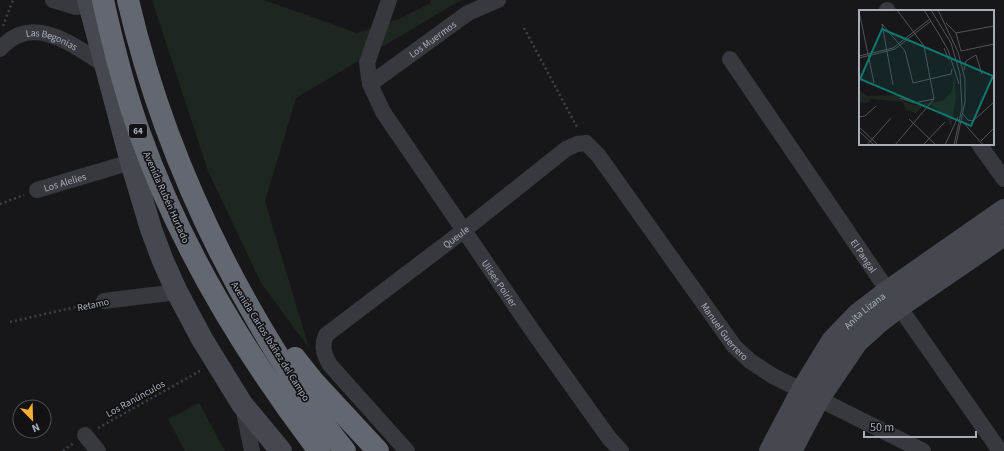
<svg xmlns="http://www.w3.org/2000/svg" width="1004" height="451" font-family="'Source Sans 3',sans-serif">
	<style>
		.green { fill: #1e271f }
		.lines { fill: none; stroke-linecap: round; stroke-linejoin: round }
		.path { stroke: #3d4045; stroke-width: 2.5; stroke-dasharray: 2 3; stroke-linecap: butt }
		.street { stroke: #37393e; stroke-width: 16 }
		.secondary { stroke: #45484e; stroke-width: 22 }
		.highway { stroke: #63676f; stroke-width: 22 }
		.labels { text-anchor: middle; stroke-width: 3.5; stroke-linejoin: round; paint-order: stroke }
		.shield { fill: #121214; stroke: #7b7f88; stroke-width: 1 }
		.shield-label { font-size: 9px; font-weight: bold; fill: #a8aeb9 }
		.street-label { font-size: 10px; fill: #a8aeb9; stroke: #121214 }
		.inset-road { fill: none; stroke: #515359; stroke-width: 1 }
		.view { fill: #0f766e; fill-opacity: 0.15; stroke: #0f766e; stroke-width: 2 }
		.inset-edge { fill: none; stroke: #a8aeb9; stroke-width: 2 }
	</style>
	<rect width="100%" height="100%" fill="#171719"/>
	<g class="green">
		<path d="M152,0h112l93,33 42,-14 30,-15 2,-4h30l-165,98 -31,103 44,147 -48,-65 -53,-112z"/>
		<path d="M199,403l26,48h-40l-17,-32z"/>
	</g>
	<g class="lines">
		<g class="path">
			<path d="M3,26l10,-26"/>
			<path d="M524,28l54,101"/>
			<path d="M0,204l24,-9"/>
			<path d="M10,322l79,-18"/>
			<path d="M98,428l102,-57"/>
			<path d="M63,451l11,-8"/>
		</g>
		<g class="street">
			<path d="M53,0l23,7 13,-2"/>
			<path id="s1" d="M389,0l-22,63 3,21 13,28 151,221 75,105 12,13"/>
			<path d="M887,10l1,1"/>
			<path id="s2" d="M0,49c33,-37 72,-4 105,16"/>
			<path id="s3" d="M730,59l158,232 112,160"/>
			<path id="s4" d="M370,84l98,-71 30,-13"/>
			<path d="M979,144l25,35"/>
			<path id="s5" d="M37,190l94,-28"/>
			<path d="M104,301l73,-9"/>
			<path d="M243,407l9,44"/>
			<path d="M85,435l13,16"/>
			<path id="s6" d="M407,451l-77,-86c-6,-10 -9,-19 -4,-30l137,-104 103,-82 11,-5 9,-1 12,12 136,191 16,15 23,15 150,75"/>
		</g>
		<g class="secondary">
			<path d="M88,0l43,162 20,67 12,32 14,31 25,47 40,65 39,47"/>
			<path id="s7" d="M770,451l32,-61 30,-49 26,-27 30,-23 116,-81"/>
			<path d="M791,451l28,-53 38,-56 21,-19 21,-16 105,-72"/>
		</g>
		<g class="highway">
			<path d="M103,0c10,45 21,90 37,134 41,115 105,220 179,317"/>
			<path d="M128,0c27,117 73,226 134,329 25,42 52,84 83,122"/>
			<path d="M295,358l19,24 64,69"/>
		</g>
	</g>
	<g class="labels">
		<rect class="shield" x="129" y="124" width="18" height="14" rx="3"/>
		<g class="shield-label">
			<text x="138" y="134">64</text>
		</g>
		<g class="street-label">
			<text dy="4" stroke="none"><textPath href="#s4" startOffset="77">Los Muermos</textPath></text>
			<text dy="4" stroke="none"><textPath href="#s2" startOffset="58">Las Begonias</textPath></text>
			<text dy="4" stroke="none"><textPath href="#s5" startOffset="29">Los Alelies</textPath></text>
			<text transform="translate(167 197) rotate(66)" y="4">Avenida Rubén Hurtado</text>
			<text dy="4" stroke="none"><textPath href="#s6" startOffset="310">Queule</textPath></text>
			<text dy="4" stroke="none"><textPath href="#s3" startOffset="238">El Pangal</textPath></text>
			<text dy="4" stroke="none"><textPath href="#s1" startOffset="326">Ulises Poirier</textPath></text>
			<text transform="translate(93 304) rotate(-12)" y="4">Retamo</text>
			<text dy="4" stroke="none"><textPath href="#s7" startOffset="171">Anita Lizana</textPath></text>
			<text dy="4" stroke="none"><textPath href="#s6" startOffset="706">Manuel Guerrero</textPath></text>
			<text transform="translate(271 341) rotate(58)" y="4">Avenida Carlos Ibáñez del Campo</text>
			<text transform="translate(135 398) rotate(-29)" y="4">Los Ranúnculos</text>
		</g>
	</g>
	<g transform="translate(859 10)">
		<rect width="135" height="135" fill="#171719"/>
		<path d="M95,63l2,24 -5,31 -3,-9 -15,-13 -9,-1 -8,8 -10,-3 -3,-8 -32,-3 -4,4 -8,-1v-12l8,6 32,-1 6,7 10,3 28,-4 9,-10z" fill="#1e271f"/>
		<path class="inset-road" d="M65,0l16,26M72,0l20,33 9,31 2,34 -8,37M79,0l20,42 7,27v23l-9,42M0,1l15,72M87,13l10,10 38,-7M23,14l23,27 8,32 38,-9 1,-5M23,14l11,61M97,23l5,18 33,-7M81,26l8,14 11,34M85,38l5,12M0,46l34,-8 37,-29M0,48l36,-9 36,-28M105,60l2,-9 10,-6 6,19M41,88l14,5 20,-4M104,104l5,6 5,1 21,-19M0,107l6,-1 11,-10M50,109l27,26M103,111l21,24M0,117l19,18M0,121l15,14M122,131l13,-13M8,135l24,-27M36,135l39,-46 -10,-53 -27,-36M64,135l22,-23M86,135l13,-28"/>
		<path class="view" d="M23,19l111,47 -22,50 -111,-47z"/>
		<rect width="135" height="135" class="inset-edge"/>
	</g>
	<g transform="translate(32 419) rotate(157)"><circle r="19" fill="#121214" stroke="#4e5056"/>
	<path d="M0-3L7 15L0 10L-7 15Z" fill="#f6b131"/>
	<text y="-6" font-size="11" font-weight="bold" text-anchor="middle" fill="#a8aeb9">N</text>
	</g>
	<path d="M864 431v6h112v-6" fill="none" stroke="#a8aeb9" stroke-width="2"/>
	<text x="870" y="431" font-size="12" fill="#a8aeb9" stroke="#121214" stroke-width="3" paint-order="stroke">50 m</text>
</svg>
